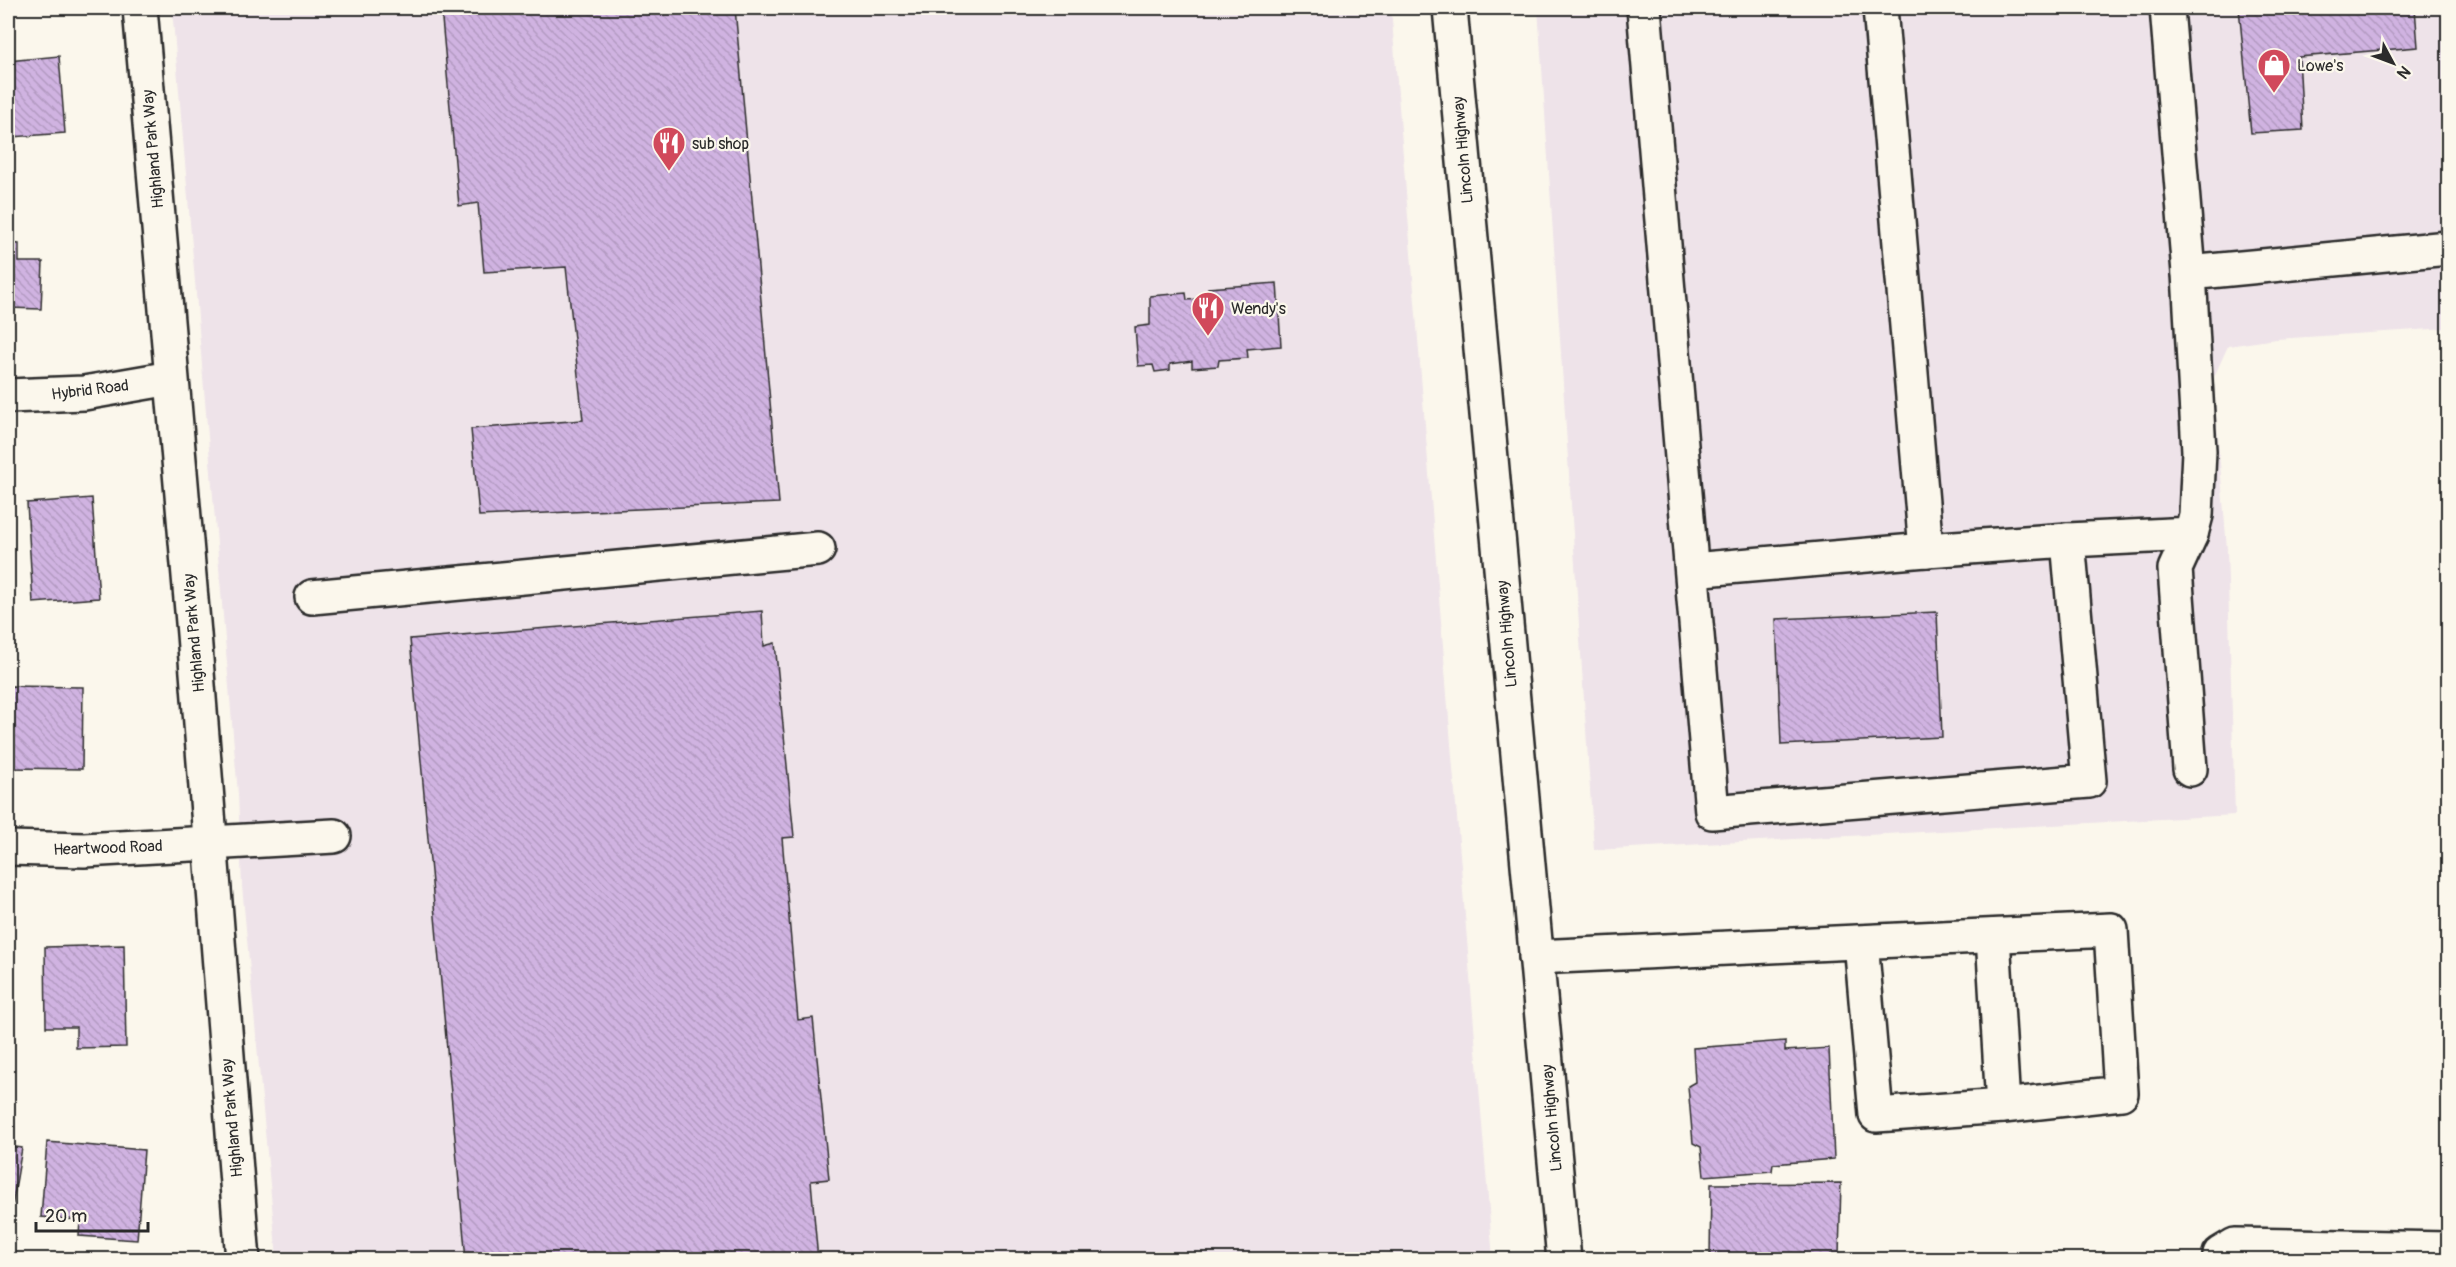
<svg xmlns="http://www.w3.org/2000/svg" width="2456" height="1267" font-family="Pangolin,sans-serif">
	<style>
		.built { fill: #eee3e9 }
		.building { fill: url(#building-back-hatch); stroke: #2b2b2b; stroke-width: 1.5 }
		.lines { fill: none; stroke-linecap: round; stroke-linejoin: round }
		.minor-casing { stroke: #2b2b2b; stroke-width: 38 }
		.major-casing { stroke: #2b2b2b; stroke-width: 38 }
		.minor { stroke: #fbf7ec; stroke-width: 33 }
		.major { stroke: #fbf7ec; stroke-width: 33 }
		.labels { text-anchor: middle; stroke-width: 4.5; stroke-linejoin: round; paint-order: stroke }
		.poi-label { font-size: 16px; fill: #2b2b2b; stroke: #fbf7ec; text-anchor: start }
		.street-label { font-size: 16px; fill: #2b2b2b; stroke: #fbf7ec }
	</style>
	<defs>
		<pattern id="building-back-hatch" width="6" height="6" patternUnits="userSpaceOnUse" patternTransform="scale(1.5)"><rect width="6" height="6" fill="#d0b3e1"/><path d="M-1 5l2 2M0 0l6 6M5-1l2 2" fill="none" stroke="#b39ac1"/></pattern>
	</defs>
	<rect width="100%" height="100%" fill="#fbf7ec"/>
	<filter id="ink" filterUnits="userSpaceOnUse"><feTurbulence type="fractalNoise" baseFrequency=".0167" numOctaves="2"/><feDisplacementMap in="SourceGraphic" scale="12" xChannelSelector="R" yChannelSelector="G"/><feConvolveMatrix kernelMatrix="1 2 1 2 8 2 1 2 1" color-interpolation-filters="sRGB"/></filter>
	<g filter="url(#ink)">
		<g class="built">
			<path d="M172,8h1219l102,1251h-1216l-35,-373 -4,-92z"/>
			<path d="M1538,8h910v320l-172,11 -48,7 -15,33 14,170 8,266 -641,35z"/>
		</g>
		<g class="building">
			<path d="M441,8h294l44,495 -300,13 -8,-87 112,-9 -17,-153 -82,5 -6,-69 -19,3z"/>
			<path d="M2239,8h176l3,39 -119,10 4,73 -52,3z"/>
			<path d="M59,56l6,77 -53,4 -4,-76z"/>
			<path d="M8,243l11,1v18h24l-2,47 -33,-1z"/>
			<path d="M1277,283l4,63 -34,3 1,9 -29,2 -1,6 -26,2v-7l-22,3v6l-15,2 -2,-7 -15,1 -3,-39 15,-2v-29l36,-3 1,7 23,-2 -2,-10z"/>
			<path d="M92,498l7,100 -66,5 -6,-100z"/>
			<path d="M762,611l2,35 11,-3 19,194 -12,1 16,182 15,-2 16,161 -18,2 7,79h-352l-56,-621z"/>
			<path d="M1937,612l5,125 -161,8 -5,-126z"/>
			<path d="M8,686l75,1 -1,82 -74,-1z"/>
			<path d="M124,945l2,102 -50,1v-21h-30l-1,-80z"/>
			<path d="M1785,1041v10l44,-3 5,111 -61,5 -1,7 -68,5 -3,-29 -8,-4 -5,-57 7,-4 -2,-34z"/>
			<path d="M47,1142l97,8 -7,90 -58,-4 1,-16 -39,-3z"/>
			<path d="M8,1146l14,2 -13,77h-1z"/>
			<path d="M1841,1183l-2,72 -8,-1v6l-121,-1 1,-75z"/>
		</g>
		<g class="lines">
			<g class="minor-casing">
				<g id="minor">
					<path d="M140,8l54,626 49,626"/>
					<path d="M1644,8l68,804 377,-31 -21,-241 123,-6 5,-19 3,-64 -10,-178 -22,-265"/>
					<path d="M1880,8l46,542"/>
					<path d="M2189,273l259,-25"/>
					<path d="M8,396l76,-3 87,-15"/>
					<path d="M1692,570l234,-20 142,-10"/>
					<path d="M312,597l506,-48"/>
					<path d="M2190,769l-15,-200 16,-35"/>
					<path d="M8,848l76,2 250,-14"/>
					<path d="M1993,936l10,170"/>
					<path d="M1536,957l575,-27 10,163 -118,13 -127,9 -15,-173"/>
					<path d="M2221,1260l-1,-6 15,-9 213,4"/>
				</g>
			</g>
			<g class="major-casing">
				<path id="major" d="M1450,8l114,1252"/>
			</g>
			<use href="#minor" class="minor"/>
			<use href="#major" class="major"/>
		</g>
	</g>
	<defs>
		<g id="shop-pin" transform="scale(1.725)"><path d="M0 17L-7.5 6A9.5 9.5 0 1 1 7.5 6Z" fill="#d1495b" stroke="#fbf7ec"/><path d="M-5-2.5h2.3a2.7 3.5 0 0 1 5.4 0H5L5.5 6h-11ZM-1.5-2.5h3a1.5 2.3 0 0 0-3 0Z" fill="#fff"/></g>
		<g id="restaurant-pin" transform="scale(1.725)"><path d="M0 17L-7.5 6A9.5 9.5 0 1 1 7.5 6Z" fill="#d1495b" stroke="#fbf7ec"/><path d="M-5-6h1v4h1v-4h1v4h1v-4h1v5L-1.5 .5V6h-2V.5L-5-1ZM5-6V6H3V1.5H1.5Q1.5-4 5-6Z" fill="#fff"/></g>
	</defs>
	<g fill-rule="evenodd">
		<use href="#shop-pin" x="2274" y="65"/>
		<use href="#restaurant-pin" x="669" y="143"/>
		<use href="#restaurant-pin" x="1208" y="308"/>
	</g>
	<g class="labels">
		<g class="poi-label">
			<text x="2297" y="71">Lowe's</text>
			<text x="692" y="149">sub shop</text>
			<text x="1231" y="314">Wendy's</text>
		</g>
		<g class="street-label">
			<text transform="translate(152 149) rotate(-95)" y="6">Highland Park Way</text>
			<text transform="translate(1462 150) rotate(-95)" y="6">Lincoln Highway</text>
			<text transform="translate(90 389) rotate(-7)" y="6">Hybrid Road</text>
			<text transform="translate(193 633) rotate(-95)" y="6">Highland Park Way</text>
			<text transform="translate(1506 634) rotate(-95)" y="6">Lincoln Highway</text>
			<text transform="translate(108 847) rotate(-2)" y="6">Heartwood Road</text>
			<text transform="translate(231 1118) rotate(-95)" y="6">Highland Park Way</text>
			<text transform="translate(1551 1118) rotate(-95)" y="6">Lincoln Highway</text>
		</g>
	</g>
	<rect width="2456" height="1267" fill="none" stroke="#fbf7ec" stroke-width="30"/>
	<rect x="15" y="15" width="2426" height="1237" fill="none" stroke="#2b2b2b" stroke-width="2" filter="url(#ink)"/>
	<g transform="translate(2393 63) rotate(131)" stroke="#fbf7ec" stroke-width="4.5" paint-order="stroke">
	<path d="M0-4.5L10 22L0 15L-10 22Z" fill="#2b2b2b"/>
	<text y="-9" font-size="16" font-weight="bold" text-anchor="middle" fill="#2b2b2b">N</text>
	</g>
	<path d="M36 1222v9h112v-9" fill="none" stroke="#2b2b2b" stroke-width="3"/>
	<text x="45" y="1222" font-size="18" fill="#2b2b2b" stroke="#fbf7ec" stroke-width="4.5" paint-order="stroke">20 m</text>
</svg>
